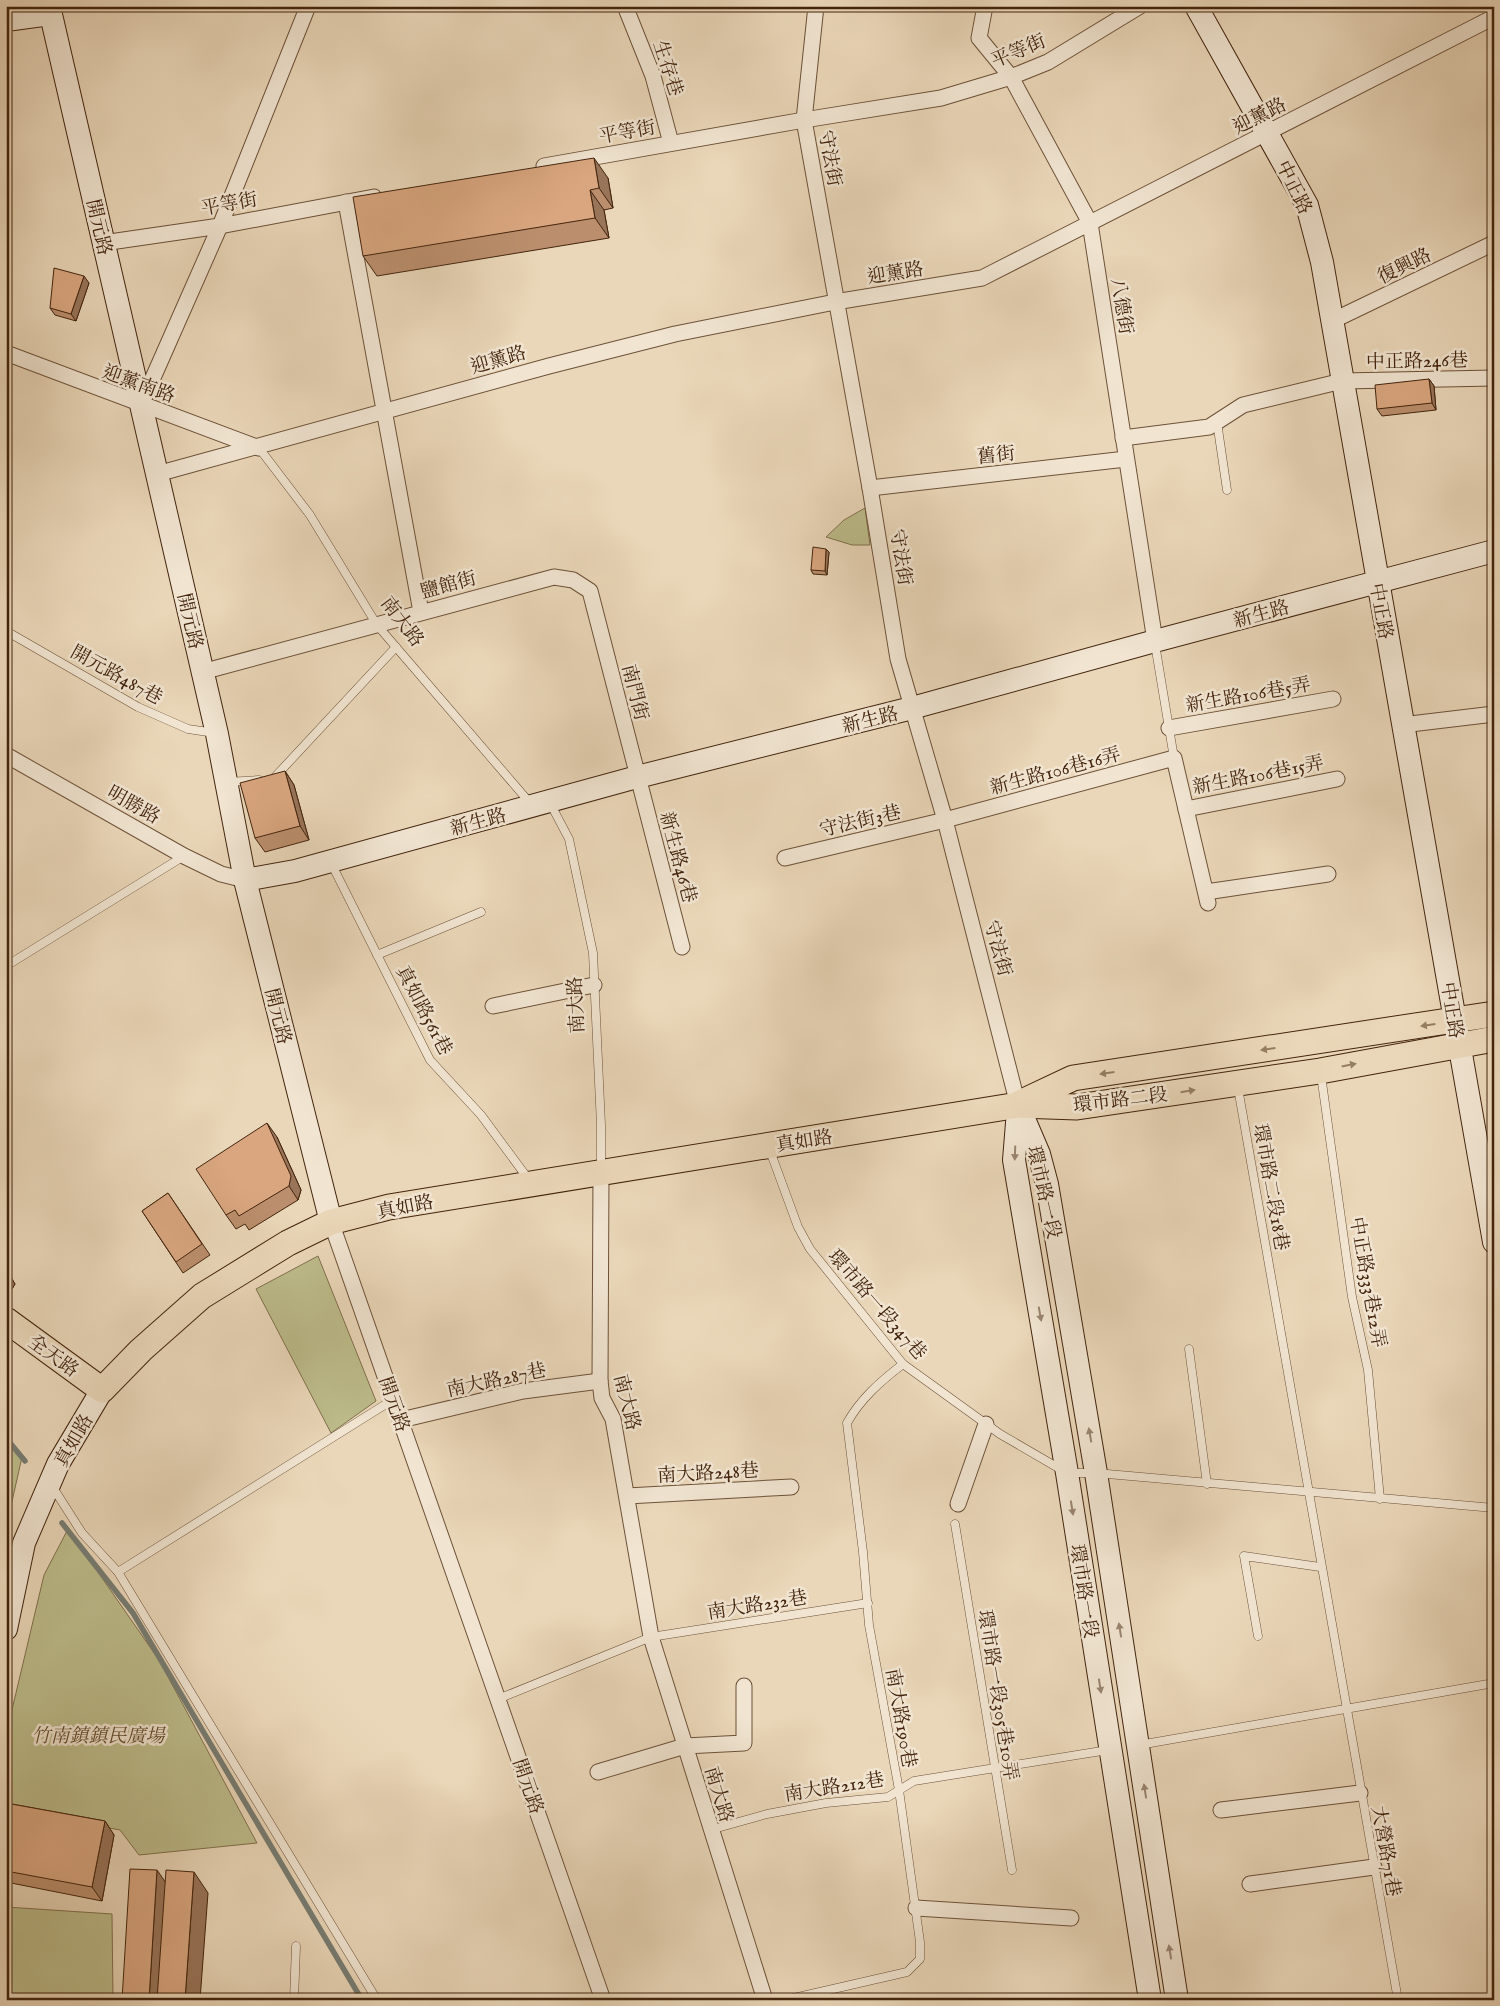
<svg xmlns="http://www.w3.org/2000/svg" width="1500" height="2006" font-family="'IM FELL English','Noto Serif TC',serif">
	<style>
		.green { fill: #bdbc8b; stroke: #80704c }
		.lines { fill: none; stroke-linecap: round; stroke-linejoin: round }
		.stream { stroke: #777d73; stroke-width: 5.5 }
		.lane-casing { stroke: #6d5138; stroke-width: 9 }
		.street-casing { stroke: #6d5138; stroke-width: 17 }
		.secondary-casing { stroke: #43240d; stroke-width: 24 }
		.primary-casing { stroke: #43240d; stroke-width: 27 }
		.lane { stroke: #f1e5d2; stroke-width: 8 }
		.street { stroke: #f1e5d2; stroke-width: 15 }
		.secondary { stroke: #f1e5d2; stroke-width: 22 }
		.primary { stroke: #ead7b9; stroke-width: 25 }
		.wall { fill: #bb8f6d; stroke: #43240d }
		.shaded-wall { fill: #987459; stroke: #43240d }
		.building { fill: #d9a67f; stroke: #43240d }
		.oneway { fill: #967e63 }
		.oneway2 { fill: #9a8470 }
		.labels { text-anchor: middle; stroke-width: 5; stroke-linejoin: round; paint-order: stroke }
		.street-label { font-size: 19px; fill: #43240d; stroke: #f1e5d2 }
		.park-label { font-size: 19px; font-style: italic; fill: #624a2c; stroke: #f1e5d2 }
	</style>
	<rect width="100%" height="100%" fill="#ead7b9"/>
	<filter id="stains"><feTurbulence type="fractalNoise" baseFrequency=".004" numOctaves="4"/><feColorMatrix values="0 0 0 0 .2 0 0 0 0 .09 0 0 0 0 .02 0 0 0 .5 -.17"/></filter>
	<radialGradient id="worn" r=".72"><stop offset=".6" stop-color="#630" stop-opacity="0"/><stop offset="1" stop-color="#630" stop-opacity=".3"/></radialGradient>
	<g class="green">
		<path d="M865,508l5,37h-18l-26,-8 18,-17z"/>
		<path d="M318,1256l58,145 -45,32 -75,-144z"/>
		<path d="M6,1439l16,18 -16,71z"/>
		<path d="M68,1529l91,131 98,183 -118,12 -19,-25 -114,-21v-74l38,-160z"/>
		<path d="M6,1907l106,7 1,86h-107z"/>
	</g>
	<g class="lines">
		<g class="stream">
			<path d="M6,1438l19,23"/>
			<path d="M62,1523l71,90 229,387"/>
		</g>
		<g class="lane-casing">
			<g id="lane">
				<path d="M1217,422l10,68"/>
				<path d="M259,448l51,67 67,110 153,178"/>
				<path d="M6,631l132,76 50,22 27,4"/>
				<path d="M1155,644l19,114"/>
				<path d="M273,779l123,-132"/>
				<path d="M228,782l31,-2"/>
				<path d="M550,803l19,36 24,114 8,172v44"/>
				<path d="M331,863l99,197 51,55 48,65"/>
				<path d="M377,955l104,-43"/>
				<path d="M6,966l178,-110"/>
				<path d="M1321,1075l31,222 16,73 12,129"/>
				<path d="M1238,1088l160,912"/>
				<path d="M769,1148l29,79 12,22 93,115 97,70 67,39h29l398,35"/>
				<path d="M1189,1349l18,135"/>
				<path d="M52,1486l30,47 36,39 259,428"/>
				<path d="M955,1524l57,346"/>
				<path d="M118,1572l276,-173"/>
				<path d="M1258,1636l-14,-80 76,11"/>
				<path d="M498,1699l153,-62 217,-34"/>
				<path d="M1139,1745l355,-62"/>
				<path d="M710,1830l57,-16 59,-11 62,-6 26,-16 194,-31"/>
				<path d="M294,2000l2,-54"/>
				<path d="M785,2000l122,-28 13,-13v-17l-21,-152 -30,-165 -6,-73 -16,-129c14,-25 34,-42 56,-59"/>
			</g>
		</g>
		<g class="street-casing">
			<g id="street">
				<path d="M625,6l28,70 18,67"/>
				<path d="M816,6l-12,114 66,368 28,171 47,161 73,285"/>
				<path d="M985,6l-6,32 32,39 79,146 65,418"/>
				<path d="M544,166l260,-46 137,-22 70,-21 37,-15 92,-56"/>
				<path d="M346,202l75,410"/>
				<path d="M103,243l117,-17 154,-29"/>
				<path d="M1332,321l162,-78"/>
				<path d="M6,353l253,95"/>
				<path d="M141,405l79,-179 88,-220"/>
				<path d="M1123,438l86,-11 34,-22 99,-24 152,-3"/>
				<path d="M157,474l392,-108 126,-32 160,-32 147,-24 512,-261"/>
				<path d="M870,488l256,-29"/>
				<path d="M202,672l352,-95 19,3 17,11 92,356"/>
				<path d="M1402,725l92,-11"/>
				<path d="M1169,728l164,-29"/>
				<path d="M6,755l178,101 37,18 24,6"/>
				<path d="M1186,809l151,-30"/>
				<path d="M785,858l160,-38 229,-62 34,145"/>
				<path d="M1206,892l122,-18"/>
				<path d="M493,1006l101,-21"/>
				<path d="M601,1172l-1,209 2,17 11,21 38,218 114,363"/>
				<path d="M331,1222l272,778"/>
				<path d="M401,1420l122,-29 77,-10"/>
				<path d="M627,1496l164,-9"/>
				<path d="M958,1504l28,-80"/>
				<path d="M598,1772l87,-26 59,-3v-57"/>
				<path d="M1221,1810l139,-17"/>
				<path d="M1250,1884l124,-17"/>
				<path d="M916,1908l155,10"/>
			</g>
		</g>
		<g class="secondary-casing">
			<g id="secondary">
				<path d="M49,6l168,728 28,146 86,342"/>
				<path d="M1196,6l111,199 15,57 172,980"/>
				<path d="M6,20l44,-6"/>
				<path d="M245,880l50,-9 342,-94 275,-69 243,-67 339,-90"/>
				<path d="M1018,1105l21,49 8,30 49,289 81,527"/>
				<path d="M1018,1111l-4,49 53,313 83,527"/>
				<path d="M6,1629l18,-86 34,-79 44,-74"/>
			</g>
		</g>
		<g class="primary-casing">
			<g id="primary">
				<path d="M1020,1103l53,-25 421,-64"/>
				<path d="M6,1320l96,70 39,-40 61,-54 86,-53 43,-21 58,-15 629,-102 59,2 243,-36 174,-32"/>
			</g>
		</g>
		<use href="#lane" class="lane"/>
		<use href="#street" class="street"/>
		<use href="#secondary" class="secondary"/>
		<use href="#primary" class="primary"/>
	</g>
	<g class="wall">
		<path d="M608,178l5,30 -9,2 5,28 -232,38 -14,-20z"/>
		<path d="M89,283l-13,38 -21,-6 -5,-7z"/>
		<path d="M1429,379l5,7 2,24 -54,6 -5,-7z"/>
		<path d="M826,549l3,3 -2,23 -14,-1 -2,-4z"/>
		<path d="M285,771l9,14 15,55 -44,12 -10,-14z"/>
		<path d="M277,1137l24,53 -3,10 -49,30 -4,-6 -9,5 -10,-14z"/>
		<path d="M168,1193l42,62 -27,18 -41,-62z"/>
		<path d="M6,1269l9,15 -3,5 -6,-4z"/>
		<path d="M6,1803l99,18 9,14 -12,66 -96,-19z"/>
	</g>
	<g class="shaded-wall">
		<path d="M594,158l14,20 5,30 -14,-20z"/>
		<path d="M590,190l14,20 5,28 -14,-20z"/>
		<path d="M84,276l5,7 -13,38 -5,-7z"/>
		<path d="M1429,379l5,7 2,24 -4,-7z"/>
		<path d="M826,549l3,3 -2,23 -2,-4z"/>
		<path d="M285,771l9,14 15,55 -9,-14z"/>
		<path d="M267,1123l10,14 24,53 -3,10 -9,-14z"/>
		<path d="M6,1269l9,15 -3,5 -5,-7z"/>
		<path d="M105,1821l9,14 -12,66 -10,-14z"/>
		<path d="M157,1870l14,20 -7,110h-15z"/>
		<path d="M194,1872l14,21 -8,107h-15z"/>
	</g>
	<g class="building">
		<path d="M594,158l5,30 -9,2 5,28 -232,38 -10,-59z"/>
		<path d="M54,268l30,8 -13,38 -21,-6z"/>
		<path d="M1429,379l3,24 -55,6 -2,-24z"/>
		<path d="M813,547l13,2 -1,22 -14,-1z"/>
		<path d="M285,771l15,55 -45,12 -15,-55z"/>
		<path d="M267,1123l24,53 -2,10 -50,30 -4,-6 -9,5 -30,-46z"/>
		<path d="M168,1193l34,51 -26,18 -34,-51z"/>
		<path d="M6,1270l5,7 -4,5h-1z"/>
		<path d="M6,1803l99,18 -13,66 -86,-16z"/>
		<path d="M130,1869l27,1 -8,130h-27z"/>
		<path d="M166,1870l28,2 -9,128h-28z"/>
	</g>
	<defs><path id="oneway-solid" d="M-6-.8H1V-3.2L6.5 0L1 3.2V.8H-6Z" transform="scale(1.25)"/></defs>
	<g class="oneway">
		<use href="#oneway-solid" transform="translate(1428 1025) rotate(172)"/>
		<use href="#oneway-solid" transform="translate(1268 1049) rotate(172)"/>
		<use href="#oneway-solid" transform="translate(1349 1065) rotate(-11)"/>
		<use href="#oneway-solid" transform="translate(1107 1073) rotate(172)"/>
		<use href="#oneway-solid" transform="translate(1188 1091) rotate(-9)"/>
	</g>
	<g class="oneway2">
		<use href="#oneway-solid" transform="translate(1015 1153) rotate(92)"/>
		<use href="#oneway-solid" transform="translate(1040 1314) rotate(80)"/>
		<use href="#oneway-solid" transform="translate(1090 1435) rotate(-100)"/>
		<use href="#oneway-solid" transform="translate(1072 1508) rotate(81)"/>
		<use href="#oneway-solid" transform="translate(1120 1630) rotate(-99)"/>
		<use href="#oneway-solid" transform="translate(1100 1686) rotate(81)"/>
		<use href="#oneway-solid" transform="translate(1145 1791) rotate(-99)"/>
		<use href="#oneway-solid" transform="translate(1170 1952) rotate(-99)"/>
	</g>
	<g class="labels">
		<g class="street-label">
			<text transform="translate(1018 50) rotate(-23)" y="7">平等街</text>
			<text transform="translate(669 68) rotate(72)" y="7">生存巷</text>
			<text transform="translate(1259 115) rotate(-27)" y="7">迎薰路</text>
			<text transform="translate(627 131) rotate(-10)" y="7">平等街</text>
			<text transform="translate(831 158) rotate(80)" y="7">守法街</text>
			<text transform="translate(1295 187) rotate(64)" y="7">中正路</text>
			<text transform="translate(229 203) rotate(-10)" y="7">平等街</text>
			<text transform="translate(100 227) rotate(77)" y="7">開元路</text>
			<text transform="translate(1404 265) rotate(-26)" y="7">復興路</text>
			<text transform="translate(895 272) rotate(-9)" y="7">迎薰路</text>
			<text transform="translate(1123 306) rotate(81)" y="7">八德街</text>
			<text transform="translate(498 359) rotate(-16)" y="7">迎薰路</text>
			<text transform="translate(1417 360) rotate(-1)" y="7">中正路246巷</text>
			<text transform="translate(139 383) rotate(20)" y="7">迎薰南路</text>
			<text transform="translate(996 454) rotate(-6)" y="7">舊街</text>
			<text transform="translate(902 557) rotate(81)" y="7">守法街</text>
			<text transform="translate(448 584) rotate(-15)" y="7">鹽館街</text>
			<text transform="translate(1382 611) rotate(80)" y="7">中正路</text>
			<text transform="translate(1261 613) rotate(-15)" y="7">新生路</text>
			<text transform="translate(191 621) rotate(77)" y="7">開元路</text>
			<text transform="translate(403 621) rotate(53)" y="7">南大路</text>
			<text transform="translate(117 674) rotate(29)" y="7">開元路487巷</text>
			<text transform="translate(636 692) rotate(76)" y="7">南門街</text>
			<text transform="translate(1248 694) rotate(-10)" y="7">新生路106巷5弄</text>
			<text transform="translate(870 719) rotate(-14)" y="7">新生路</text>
			<text transform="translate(1055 770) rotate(-15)" y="7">新生路106巷16弄</text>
			<text transform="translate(1258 774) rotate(-11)" y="7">新生路106巷15弄</text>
			<text transform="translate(134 804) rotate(29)" y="7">明勝路</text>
			<text transform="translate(860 820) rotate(-13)" y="7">守法街3巷</text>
			<text transform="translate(478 821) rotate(-15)" y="7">新生路</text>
			<text transform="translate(679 857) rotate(75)" y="7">新生路46巷</text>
			<text transform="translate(999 948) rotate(75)" y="7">守法街</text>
			<text transform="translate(575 1005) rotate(-93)" y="7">南大路</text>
			<text transform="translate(425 1010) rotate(62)" y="7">真如路561巷</text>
			<text transform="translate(1453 1010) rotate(81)" y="7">中正路</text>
			<text transform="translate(279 1016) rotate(76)" y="7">開元路</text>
			<text transform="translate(1120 1099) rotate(-7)" y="7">環市路二段</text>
			<text transform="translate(804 1140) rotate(-9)" y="7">真如路</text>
			<text transform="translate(1272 1187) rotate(80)" y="7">環市路二段18巷</text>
			<text transform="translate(1045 1192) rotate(77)" y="7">環市路一段</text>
			<text transform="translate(405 1206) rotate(-11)" y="7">真如路</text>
			<text transform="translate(1369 1282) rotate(80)" y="7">中正路333巷12弄</text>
			<text transform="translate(878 1304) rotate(49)" y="7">環市路一段347巷</text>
			<text transform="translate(54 1355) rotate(36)" y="7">全天路</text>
			<text transform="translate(496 1379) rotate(-12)" y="7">南大路287巷</text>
			<text transform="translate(628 1402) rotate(76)" y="7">南大路</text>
			<text transform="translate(395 1404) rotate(71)" y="7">開元路</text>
			<text transform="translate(73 1440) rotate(-60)" y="7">真如路</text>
			<text transform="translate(708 1472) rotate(-3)" y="7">南大路248巷</text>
			<text transform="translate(1085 1591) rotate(81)" y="7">環市路一段</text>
			<text transform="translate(757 1604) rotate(-9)" y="7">南大路232巷</text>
			<text transform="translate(999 1695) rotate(81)" y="7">環市路一段305巷10弄</text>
			<text transform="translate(902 1718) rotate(80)" y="7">南大路190巷</text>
			<text transform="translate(529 1786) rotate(71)" y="7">開元路</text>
			<text transform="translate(834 1786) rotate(-9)" y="7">南大路212巷</text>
			<text transform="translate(720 1794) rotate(73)" y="7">南大路</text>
			<text transform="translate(1387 1851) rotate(80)" y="7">大營路71巷</text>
		</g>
		<g class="park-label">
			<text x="98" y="1742">竹南鎮鎮民廣場</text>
		</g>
	</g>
	<rect width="1500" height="2006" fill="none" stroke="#ead7b9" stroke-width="25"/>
	<rect x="8" y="8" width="1485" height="1991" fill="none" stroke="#43240d" stroke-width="2.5"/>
	<rect x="12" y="12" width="1475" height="1981" fill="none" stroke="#43240d"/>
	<rect width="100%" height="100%" filter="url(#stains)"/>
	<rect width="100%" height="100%" fill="url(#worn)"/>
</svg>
